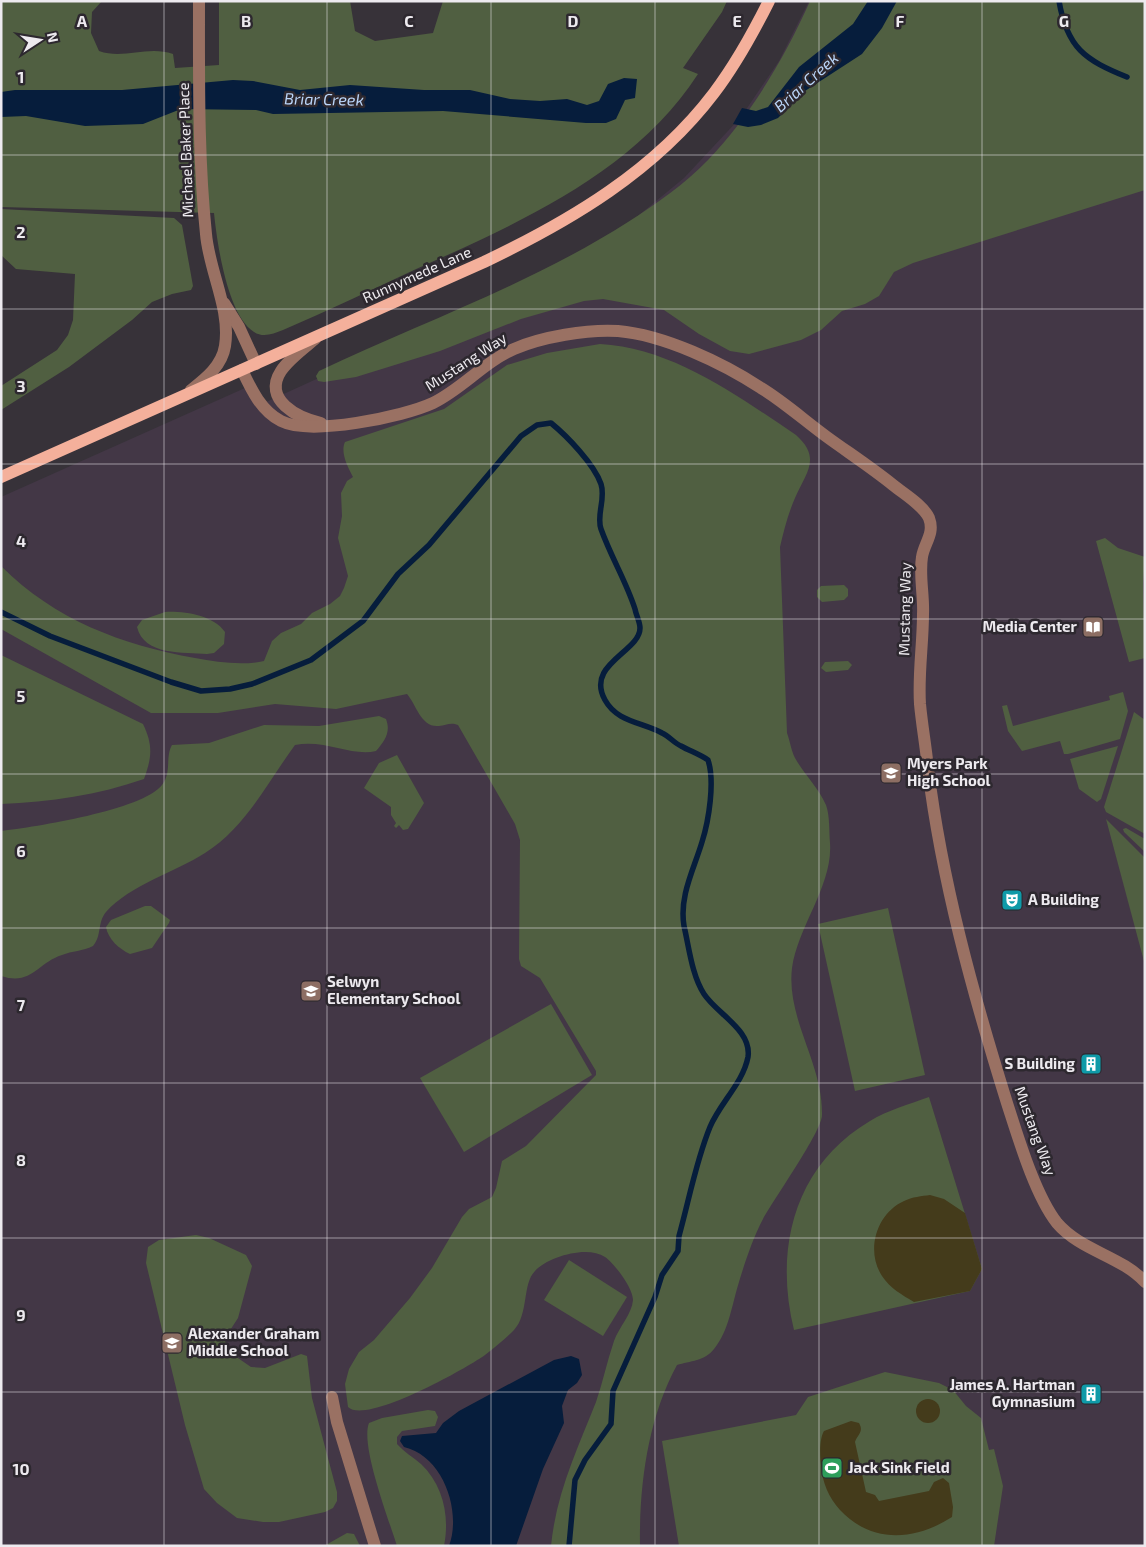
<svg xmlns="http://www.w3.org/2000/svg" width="1146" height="1547" font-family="'Exo 2',sans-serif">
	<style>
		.education { fill: #433746 }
		.green { fill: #505f41 }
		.sand { fill: #443b1b }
		.water { fill: #061d3c }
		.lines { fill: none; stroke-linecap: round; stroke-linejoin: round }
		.stream { stroke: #061d3c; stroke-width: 5.5 }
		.minor { stroke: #9a7163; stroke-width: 12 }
		.major { stroke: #f4b09b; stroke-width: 12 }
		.grid { fill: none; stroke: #edeaef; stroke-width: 1; stroke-opacity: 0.55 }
		.labels { text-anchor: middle; stroke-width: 5; stroke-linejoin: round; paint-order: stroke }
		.street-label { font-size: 15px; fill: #edeaef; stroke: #2d282f }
		.poi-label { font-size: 15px; font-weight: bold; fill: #edeaef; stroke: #2d282f; text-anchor: start }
		.water-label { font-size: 16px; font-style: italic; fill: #bad5f9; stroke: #2d282f }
		.grid-label { font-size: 16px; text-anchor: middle; font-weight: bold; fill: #edeaef; stroke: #2d282f; stroke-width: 5; stroke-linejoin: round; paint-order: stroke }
	</style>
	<rect width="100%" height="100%" fill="#373239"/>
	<path class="education" d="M809,1h336v1545h-1144v-1049l253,-113 10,19 234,-107 93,-48 42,-28 51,-42 57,-61 38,-56z"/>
	<g class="green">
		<path d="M1,1h101l-10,11 -1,21 8,18c25,9 48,-6 74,3l2,14 44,-3v-64h131l5,30 20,10 58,-8 10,-32h284l-5,11 -39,56 15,6c-64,99 -181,150 -284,196 -43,20 -87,41 -131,60 -10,4 -20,8 -29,2 -27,-17 -37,-90 -40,-119l-213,-6z"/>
		<path d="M810,1h335v189l-232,73 -19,9 -15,24 -14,8 -23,7 -21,19 -20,10 -52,14 -19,-3 -31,-17 -35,-24 -61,-11 -19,2 -63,18 -81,32 -84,26 -32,5 -6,-1 -2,-5 3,-5c103,-49 212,-87 309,-149 28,-18 57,-38 80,-62 43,-45 77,-103 102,-159z"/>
		<path d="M1,209l173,9 8,7 11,61 -2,4 -19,4 -20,8 -20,18 -63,47 -68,43v-24l56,-36 11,-15 5,-15 2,-46 -59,-5 -15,-14z"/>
		<path d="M600,344c73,4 138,52 196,91 26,23 10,38 -1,63 -7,16 -11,32 -15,49l7,186c3,8 4,17 8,25 9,16 23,29 31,47 4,11 3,26 4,38 3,42 -32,83 -38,125 -6,51 31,95 30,147 0,16 -48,84 -59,104 -10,19 -18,43 -24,63 -7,22 -10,49 -25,67 -9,12 -24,12 -37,16 -29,53 -38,120 -37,181h-89c5,-52 26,-96 45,-144 7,-20 11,-41 18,-61 5,-14 18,-27 19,-41 0,-12 -19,-37 -28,-43 -18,-12 -57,0 -70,14 -13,13 -6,43 -21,59 -9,9 -19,17 -29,25 -18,13 -119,70 -137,52l-3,-23 4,-15 10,-17 15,-12 36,-42 22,-30 30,-51 7,-8 23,-12 4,-9 6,-27 24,-15 70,-71v-4l-56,-93 -19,-12 -2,-7 1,-119 -5,-16 -57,-99c-7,-3 -12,0 -19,1 -18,2 -23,-22 -32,-32l-71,15 -61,-5 -57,9h-67l-150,-84v-63c54,54 121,79 194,92 23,4 46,8 69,3l8,-20 9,-8 20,-9 11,-11 18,-9 10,-8 4,-8 4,-12 -10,-38 4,-22 -1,-23 6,-12 6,-4c-5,-10 -13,-24 -8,-35l99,-33 63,-44 40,-12z"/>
		<path d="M1105,538l13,10 27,9 -2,27 2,74 -16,4 -33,-121z"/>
		<path d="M844,585l4,4v7l-4,4 -22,2 -5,-5v-7l4,-4z"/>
		<path d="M165,612c19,-1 48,3 60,20l-1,12 -10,9 -7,1c-23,-2 -63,2 -70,-27l5,-7z"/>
		<path d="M1,655l142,69c10,21 9,33 1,55 -46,16 -94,23 -143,25z"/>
		<path d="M848,661l4,4 -4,5 -22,2 -5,-4 4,-6z"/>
		<path d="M1123,692l5,19 -8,28 -52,15h-4l-4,-13 -38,10 -14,-20 -6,-25 5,-1 6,21 97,-26 -1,-4z"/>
		<path d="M1134,712l11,8v114l-39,-22 -2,-5z"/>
		<path d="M379,716l7,3c5,13 -1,22 -10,32 -24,6 -51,-12 -81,-6 -28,38 -49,82 -90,108 -30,19 -75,32 -99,59 -9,11 -4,24 -13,34 -10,5 -21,5 -31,9 -25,8 -30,31 -61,21v-145c34,-4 142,-21 161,-46 10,-13 3,-28 10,-40l37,-2 55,-18 55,1z"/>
		<path d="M1118,746l-17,53 -4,3 -18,-13 -9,-30z"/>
		<path d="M397,755l27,48 -16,26 -5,1 -4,-5 -3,3 -2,-2 2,-3 -5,-8v-8l-27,-19 15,-25z"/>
		<path d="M1106,819l39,39v107z"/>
		<path d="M1126,828l19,11v13l-21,-20 -1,-3z"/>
		<path d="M145,906h6l19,14 -1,3 -17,25 -22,6c-11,-5 -22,-15 -24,-27l5,-7z"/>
		<path d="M888,908l37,167 -70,16 -37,-167z"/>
		<path d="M551,1004l41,71 -128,77 -44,-74z"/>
		<path d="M929,1097l53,172 -12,22 -176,39c-20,-81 0,-164 76,-209 18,-11 40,-17 59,-24z"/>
		<path d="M196,1235l13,3 37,17 6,11 -14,52 -13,20 1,8 9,10 16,11 14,1 36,-14 6,2 5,42 25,94v9l-4,7 -8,4 -46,10h-16l-26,-4 -20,-15 -13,-14 -19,-64 -39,-162 2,-16 11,-7z"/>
		<path d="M569,1260l58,37 -24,39 -59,-36z"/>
		<path d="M885,1372l54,11 14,7 13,16 15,12 8,32 5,-1 9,37 -9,60h-315l-17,-105 134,-26 12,-18z"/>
		<path d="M428,1410l7,1 3,6 -3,9 -33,5 -5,6v7c7,8 16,13 24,20 22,21 29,52 23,82h-47c-8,-26 -37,-101 -28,-123l13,-5z"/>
		<path d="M347,1533l7,1 6,12h-36z"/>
	</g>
	<g class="sand">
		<path d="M930,1195l14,4 21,14 17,56 -12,22 -56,11c-12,-7 -24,-14 -32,-26 -17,-26 -5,-63 22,-75 8,-4 18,-5 26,-6z"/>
		<circle cx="928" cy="1411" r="12"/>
		<path d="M851,1421l8,2c5,9 -1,11 -4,19l11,50 9,3 4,6 50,-10 5,-9 9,-4 6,5 4,24 -1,10c-37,24 -80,27 -112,-7 -11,-12 -18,-28 -19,-45 -1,-10 -2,-25 3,-34z"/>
	</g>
	<g class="water">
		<path d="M868,1h29l-15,27 -20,26 -57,37 -27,27 -17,7 -13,2 -15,-3 9,-16 14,3 12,-4 31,-40 54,-43z"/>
		<path d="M624,78l13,1 -2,19 -10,2 -9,19 -10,4h-20l-143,-12 -170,3 -17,-4 -75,-1 -38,15 -58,2 -59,-10 -25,1v-25l14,-2h107l111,-10 20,1 47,9 50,-5 74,5h46l40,9 30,2 27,-2 20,6 12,-4 9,-17z"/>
		<path d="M571,1356l8,3 3,16 -5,8 -9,7 -6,16 2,17 -21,46 -27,77h-67c13,-35 -6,-90 -45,-99l-4,-6 2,-5 34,-3 7,-10 16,-12 95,-51z"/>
	</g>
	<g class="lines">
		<g class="stream">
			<path d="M1059,1c8,47 26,59 68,76"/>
			<path d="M1,612l49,24 121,46 30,9 29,-2 22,-5 59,-24 52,-39 35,-47 31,-29 92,-109 16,-11 14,-2c16,13 43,41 50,61 5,15 -5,31 0,45 10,28 25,52 34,80 1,6 5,13 5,19 0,24 -55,36 -35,72 12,22 37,22 57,33 7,3 12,10 19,13 9,5 18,8 27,14 7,21 1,60 -6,82 -8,27 -23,54 -18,84 5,21 8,50 20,68 13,20 48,36 44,63 -5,26 -28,46 -38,70 -14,34 -21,73 -31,109l-1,15 -16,24 -7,22 -42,94 -2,33 -26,36 -10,20 -6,66"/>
		</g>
		<g class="minor">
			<path d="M224,303l15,24 17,37"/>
			<path d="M315,339c-12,10 -26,20 -34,32 -19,29 17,47 40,52"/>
			<path d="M242,370c9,19 19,41 39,51 29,15 122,-4 152,-18 29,-14 51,-41 81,-54 27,-12 74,-20 104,-18 46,4 105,32 143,57 23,14 44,33 66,49 22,16 45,31 66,48 11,9 30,20 36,33 6,16 -5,25 -7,39 -3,18 2,39 1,57 0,30 -5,60 -3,90 2,22 6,43 8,65 14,113 45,225 79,334 11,34 28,92 50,120 24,28 64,33 88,59"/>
			<path d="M191,390c14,-11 31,-24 34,-44 6,-37 -16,-75 -19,-112 -8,-77 -7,-155 -7,-233"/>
			<path d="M332,1397l5,25 38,124"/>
		</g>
		<path class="major" d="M1,477l483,-215c86,-41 171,-91 230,-169 22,-29 39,-60 55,-92"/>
	</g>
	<path class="grid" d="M164,1v1545M327,1v1545M491,1v1545M655,1v1545M819,1v1545M982,1v1545M1,155h1144M1,309h1144M1,464h1144M1,619h1144M1,774h1144M1,928h1144M1,1083h1144M1,1238h1144M1,1392h1144"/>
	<defs>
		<g id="library-square" transform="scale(1.125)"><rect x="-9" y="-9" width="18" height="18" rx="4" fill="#8d6e63" stroke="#2d282f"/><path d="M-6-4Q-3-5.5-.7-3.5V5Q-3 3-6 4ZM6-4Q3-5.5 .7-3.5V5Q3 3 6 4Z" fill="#fff"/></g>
		<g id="school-square" transform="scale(1.125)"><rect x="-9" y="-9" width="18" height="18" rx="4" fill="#8d6e63" stroke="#2d282f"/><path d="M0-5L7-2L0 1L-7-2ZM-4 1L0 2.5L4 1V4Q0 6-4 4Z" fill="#fff"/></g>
		<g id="theatre-square" transform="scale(1.125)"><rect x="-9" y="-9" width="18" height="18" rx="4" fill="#0f9aa8" stroke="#2d282f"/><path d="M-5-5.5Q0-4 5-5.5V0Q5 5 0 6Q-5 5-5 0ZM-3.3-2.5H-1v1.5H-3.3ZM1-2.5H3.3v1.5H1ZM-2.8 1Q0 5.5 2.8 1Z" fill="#fff"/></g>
		<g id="building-square" transform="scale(1.125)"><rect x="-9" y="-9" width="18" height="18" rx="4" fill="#0f9aa8" stroke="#2d282f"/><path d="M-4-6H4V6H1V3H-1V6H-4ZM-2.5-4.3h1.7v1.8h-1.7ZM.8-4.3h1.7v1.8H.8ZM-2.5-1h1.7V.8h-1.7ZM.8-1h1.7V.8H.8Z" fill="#fff"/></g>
		<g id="stadium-square" transform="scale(1.125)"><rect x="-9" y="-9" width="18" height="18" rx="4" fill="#2e9e5b" stroke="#2d282f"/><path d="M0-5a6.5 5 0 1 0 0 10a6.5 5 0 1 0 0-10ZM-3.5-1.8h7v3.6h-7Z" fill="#fff"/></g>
	</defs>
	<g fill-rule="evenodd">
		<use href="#library-square" x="1093" y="627"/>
		<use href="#school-square" x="891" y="773"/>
		<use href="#theatre-square" x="1012" y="900"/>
		<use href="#school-square" x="311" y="991"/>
		<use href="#building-square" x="1091" y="1064"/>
		<use href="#school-square" x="172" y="1343"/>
		<use href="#building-square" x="1091" y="1394"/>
		<use href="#stadium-square" x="832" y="1468"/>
	</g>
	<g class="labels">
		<g class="street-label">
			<text transform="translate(186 150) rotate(-92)" y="5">Michael Baker Place</text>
			<text transform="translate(417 275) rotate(-24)" y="5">Runnymede Lane</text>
			<text transform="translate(466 362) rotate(-33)" y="5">Mustang Way</text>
			<text transform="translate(905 609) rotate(-89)" y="5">Mustang Way</text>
			<text transform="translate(1035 1131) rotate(70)" y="5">Mustang Way</text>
		</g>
		<g class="poi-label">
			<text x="1077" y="632" text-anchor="end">Media Center</text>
			<text x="907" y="769">Myers Park<tspan x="907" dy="17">High School</tspan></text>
			<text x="1028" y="905">A Building</text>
			<text x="327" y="987">Selwyn<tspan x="327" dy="17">Elementary School</tspan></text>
			<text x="1075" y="1069" text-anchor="end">S Building</text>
			<text x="188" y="1339">Alexander Graham<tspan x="188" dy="17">Middle School</tspan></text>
			<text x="1075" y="1390" text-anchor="end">James A. Hartman<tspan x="1075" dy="17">Gymnasium</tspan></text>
			<text x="848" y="1473">Jack Sink Field</text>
		</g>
		<g class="water-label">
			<text transform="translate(806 82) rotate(-42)" y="6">Briar Creek</text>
			<text transform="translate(324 99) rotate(1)" y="6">Briar Creek</text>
		</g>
	</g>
	<g class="grid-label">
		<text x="82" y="27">A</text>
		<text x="246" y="27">B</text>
		<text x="409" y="27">C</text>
		<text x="573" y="27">D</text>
		<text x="737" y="27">E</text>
		<text x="900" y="27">F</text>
		<text x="1064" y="27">G</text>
		<text x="21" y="83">1</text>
		<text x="21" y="238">2</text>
		<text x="21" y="392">3</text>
		<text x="21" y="547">4</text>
		<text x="21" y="702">5</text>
		<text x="21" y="857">6</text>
		<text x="21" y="1011">7</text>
		<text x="21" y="1166">8</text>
		<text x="21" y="1321">9</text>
		<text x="21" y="1475">10</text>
	</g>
	<rect width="1146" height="1547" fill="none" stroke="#edeaef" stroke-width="5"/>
	<g transform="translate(40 40) rotate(78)" stroke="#2d282f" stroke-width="4" paint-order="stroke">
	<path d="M0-4L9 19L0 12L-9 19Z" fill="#edeaef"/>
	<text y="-8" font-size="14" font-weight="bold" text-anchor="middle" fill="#edeaef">N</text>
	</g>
</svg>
